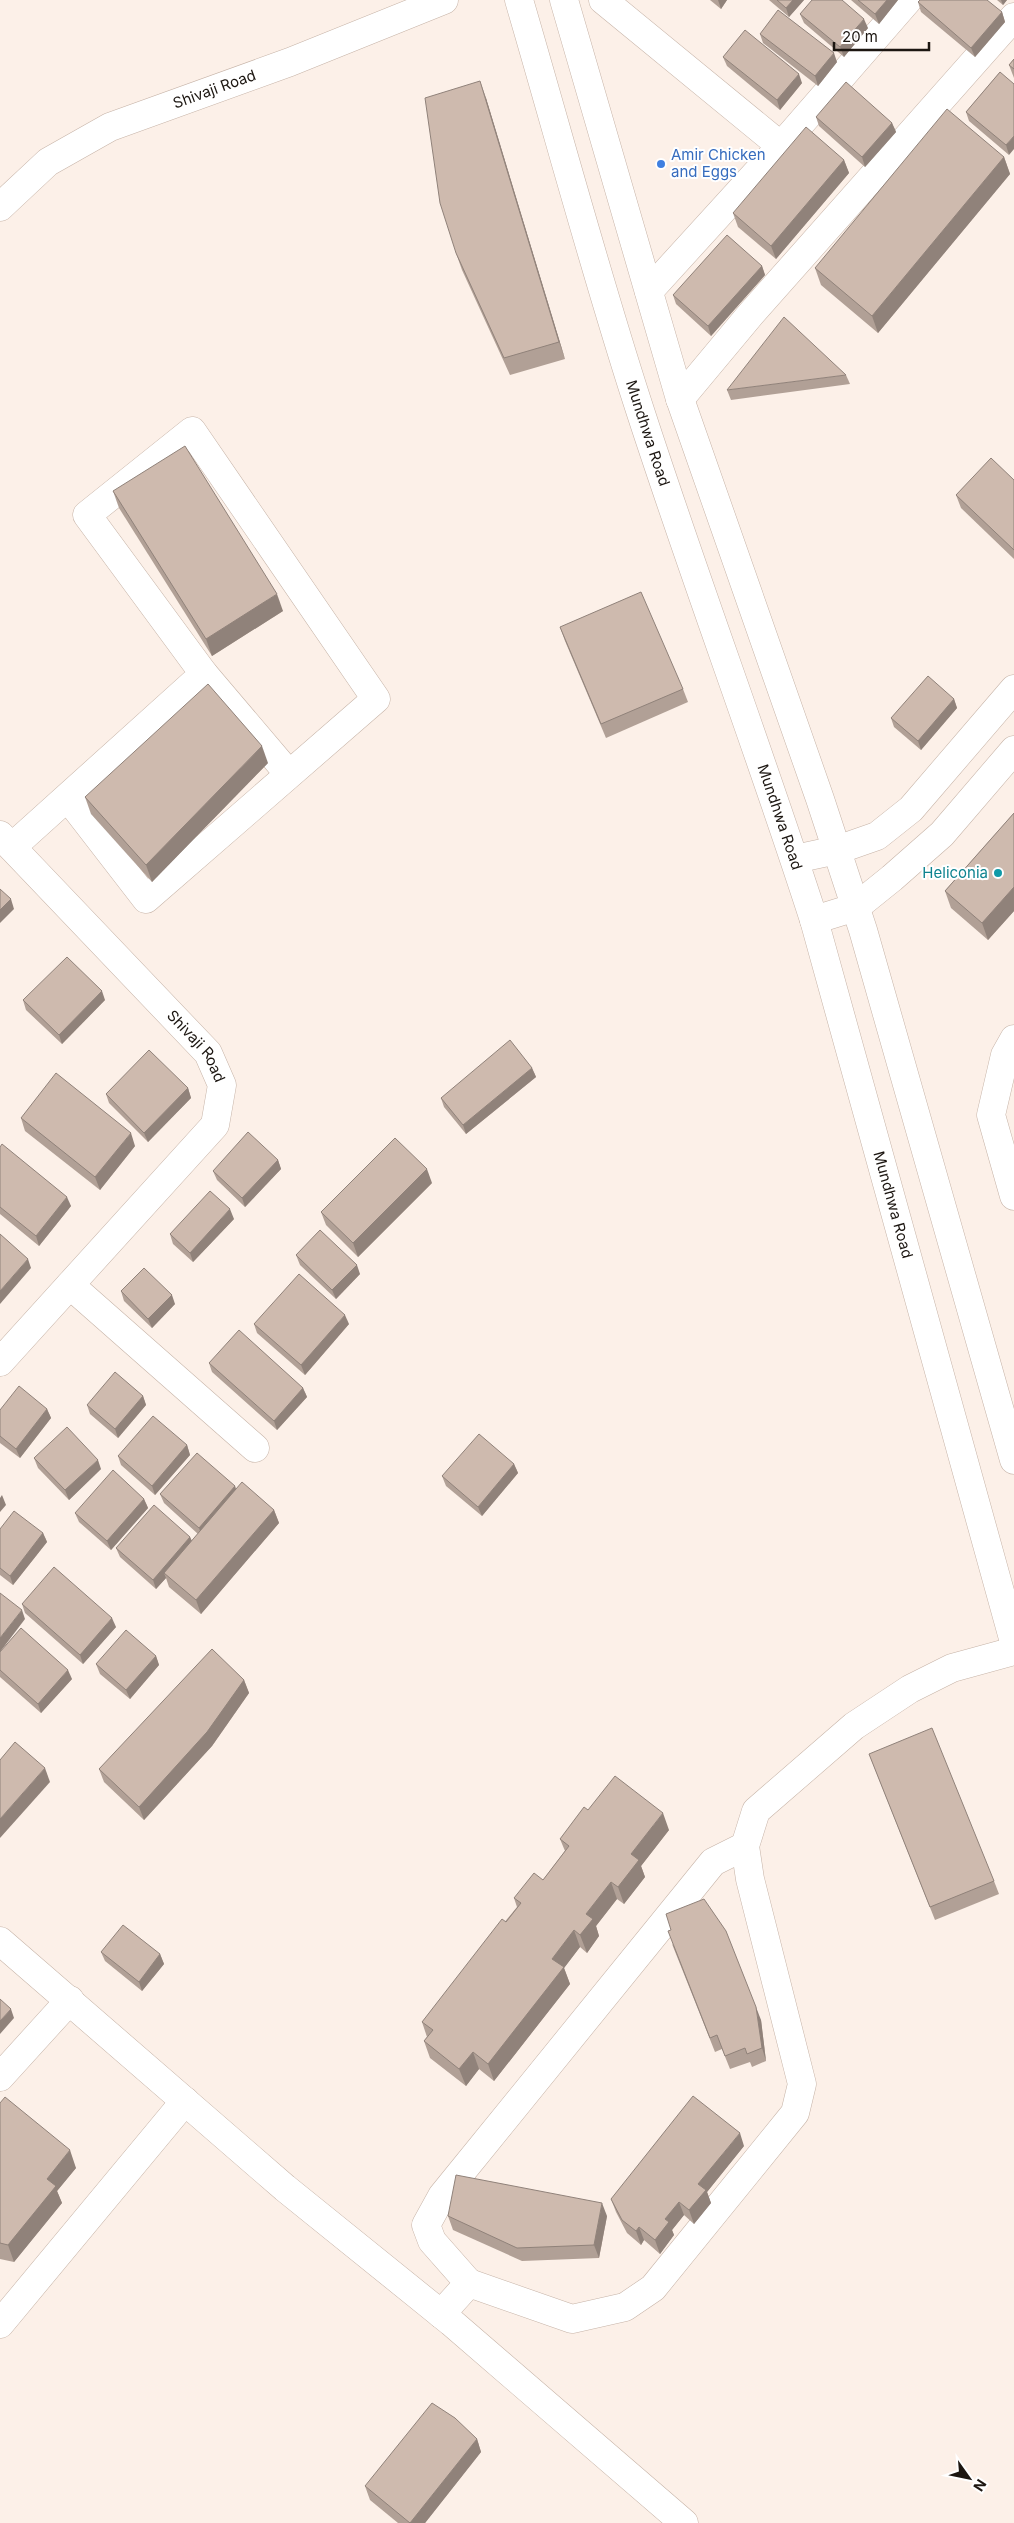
<svg xmlns="http://www.w3.org/2000/svg" width="1014" height="2523" font-family="Inter,sans-serif">
	<style>
		.lines { fill: none; stroke-linecap: round; stroke-linejoin: round }
		.minor-casing { stroke: #c6b3a7; stroke-width: 29 }
		.tertiary-casing { stroke: #c6b3a7; stroke-width: 29 }
		.trunk-casing { stroke: #c6b3a7; stroke-width: 29 }
		.minor { stroke: #fff; stroke-width: 28 }
		.tertiary { stroke: #fff; stroke-width: 28 }
		.trunk { stroke: #fff; stroke-width: 28 }
		.wall { fill: #b1a096 }
		.shaded-wall { fill: #90827a }
		.building { fill: #cebaae; stroke: #90827a }
		.shop-dot { fill: #3f7fe0; stroke: #fff; stroke-width: 2 }
		.culture-dot { fill: #0f9aa8; stroke: #fff; stroke-width: 2 }
		.labels { text-anchor: middle; stroke-width: 4; stroke-linejoin: round; paint-order: stroke }
		.street-label { font-size: 15px; fill: #1c1611; stroke: #fff }
		.shop-label { font-size: 15px; fill: #366cbe; stroke: #fff; text-anchor: start }
		.culture-label { font-size: 15px; fill: #0d838f; stroke: #fff; text-anchor: end }
	</style>
	<rect width="100%" height="100%" fill="#fcf0e8"/>
	<g class="lines">
		<g class="minor-casing">
			<g id="minor">
				<path d="M603,0l178,146"/>
				<path id="s1" d="M0,207l48,-45 62,-35 180,-65 154,-62"/>
				<path d="M649,291l132,-145 127,-146"/>
				<path d="M680,399l70,-84 264,-298"/>
				<path d="M204,674l84,99"/>
				<path id="s2" d="M0,835l208,218 14,32 -7,40 -215,237"/>
				<path d="M12,847l192,-173 -117,-159 105,-84 184,268 -230,200 -78,-101"/>
				<path d="M1014,1039l-9,16 -14,60 23,81"/>
				<path d="M70,1285l185,163"/>
				<path d="M0,1941l285,247 166,134 233,201"/>
				<path d="M0,2077l70,-77"/>
				<path d="M469,2283l103,36 53,-12 28,-19 142,-175 7,-29 -52,-205 -5,-33 11,-35 98,-85 56,-37 42,-21 62,-17"/>
				<path d="M441,2314l28,-31 -37,-42 -6,-16 16,-29 271,-334 32,-16"/>
				<path d="M0,2324l185,-223"/>
			</g>
		</g>
		<g class="tertiary-casing">
			<g id="tertiary">
				<path d="M795,859l42,-9 40,-14 34,-27 103,-120"/>
				<path d="M814,920l42,-13 36,-29 50,-44 72,-84"/>
			</g>
		</g>
		<g class="trunk-casing">
			<g id="trunk">
				<path id="s3" d="M519,0c39,133 75,268 118,401 56,174 121,345 177,519l200,722"/>
				<path d="M564,0l116,399 140,400 43,131 151,530"/>
			</g>
		</g>
		<use href="#minor" class="minor"/>
		<use href="#tertiary" class="tertiary"/>
		<use href="#trunk" class="trunk"/>
	</g>
	<g class="wall">
		<path d="M710,0h17l-6,9z"/>
		<path d="M769,0h35l-15,17z"/>
		<path d="M851,0h47l-19,24z"/>
		<path d="M997,0h10l-4,5z"/>
		<path d="M918,2l84,10 3,10 -30,35 -54,-45z"/>
		<path d="M800,14l68,14 -24,29 -40,-34z"/>
		<path d="M760,34l77,28 -19,24 -55,-43z"/>
		<path d="M723,57l79,26 -22,27 -53,-44z"/>
		<path d="M1014,59v19l-5,-13z"/>
		<path d="M1000,72l9,83 -40,-34 -3,-9z"/>
		<path d="M486,98l79,261 -55,16 -48,-105 -6,-17z"/>
		<path d="M816,117l76,6 4,9 -31,35 -46,-41z"/>
		<path d="M1004,157l6,17 -132,159 -57,-48 -6,-17z"/>
		<path d="M844,160l5,13 -73,86 -38,-32 -5,-14z"/>
		<path d="M762,266l3,9 -54,61 -35,-32 -3,-9z"/>
		<path d="M846,375l4,9 -119,16 -4,-10z"/>
		<path d="M1014,480v79l-53,-51 -5,-13z"/>
		<path d="M113,491l170,120 -71,45 -93,-148z"/>
		<path d="M560,627l123,62 5,13 -82,36 -41,-97z"/>
		<path d="M954,699l3,9 -36,42 -27,-23 -3,-9z"/>
		<path d="M268,763l-116,119 -61,-68 -6,-17z"/>
		<path d="M1014,813v98l-26,29 -37,-32 -6,-17z"/>
		<path d="M23,1000h82l-43,44 -36,-34z"/>
		<path d="M532,1068l4,9 -70,57 -22,-27 -3,-9z"/>
		<path d="M188,1088l3,10 -43,44 -39,-39 -3,-9z"/>
		<path d="M21,1118l114,28 -35,44 -75,-59z"/>
		<path d="M0,1147l71,59 -32,40 -39,-32z"/>
		<path d="M278,1160l3,9 -36,38 -28,-27 -4,-9z"/>
		<path d="M432,1183l-74,74 -32,-32 -5,-13z"/>
		<path d="M234,1219l-41,43 -20,-18 -3,-10z"/>
		<path d="M296,1255l64,19 -24,25 -36,-34z"/>
		<path d="M121,1291l54,13 -23,24 -28,-27z"/>
		<path d="M254,1324h95l-44,51 -48,-42z"/>
		<path d="M209,1363l94,25 4,9 -30,33 -65,-58z"/>
		<path d="M143,1396l3,9 -28,33 -28,-24 -3,-9z"/>
		<path d="M47,1409l4,9 -31,40 -20,-15v-33z"/>
		<path d="M187,1445l3,10 -35,40 -34,-30 -3,-9z"/>
		<path d="M34,1458l67,11 -32,31 -31,-32z"/>
		<path d="M514,1464l4,9 -36,43 -36,-30 -4,-10z"/>
		<path d="M235,1486l1,4 38,20 5,13 -78,91 -32,-27 -3,-9 -10,11 -36,-32 -4,-9 74,-11 2,4 6,-7 -34,-31 -4,-9z"/>
		<path d="M144,1499l4,9 -37,42 -32,-28 -4,-9z"/>
		<path d="M0,1529l43,4 4,9 -34,43 -13,-10z"/>
		<path d="M22,1604l94,23 -33,37 -58,-51z"/>
		<path d="M0,1652l72,27 -31,34 -41,-36z"/>
		<path d="M156,1656l3,9 -29,34 -30,-25 -4,-10z"/>
		<path d="M244,1680l5,13 -37,53 -68,74 -40,-38 -5,-13z"/>
		<path d="M869,1754l125,127 5,13 -64,26z"/>
		<path d="M588,1810l81,20 -28,36 4,11 -21,27 -7,-5 -21,27 3,10 -12,17 -7,-6 -16,21 6,16 -76,97 -15,-12 -13,17 -36,-28 -6,-17 3,-4 -5,-15 95,-115 -3,-9 29,-18 22,-29 -5,-12z"/>
		<path d="M672,1944l89,76 5,41 -14,6 -2,-5 -20,7 -8,-20 -7,3z"/>
		<path d="M101,1952l59,2 4,10 -22,27 -37,-30z"/>
		<path d="M0,2103l76,65 -19,23 5,12 -48,59 -14,-3z"/>
		<path d="M744,2146l-37,46 4,11 -17,21 -10,-9 -12,15 2,5 -14,19 -16,-14 -3,5 -14,-12 -11,-21 -5,-13z"/>
		<path d="M448,2216h159l-8,42 -77,3 -69,-31z"/>
		<path d="M477,2439l4,13 -56,71h-27l-28,-23 -5,-14z"/>
	</g>
	<g class="shaded-wall">
		<path d="M718,0h9l-6,9z"/>
		<path d="M793,0h11l-15,17 -3,-9z"/>
		<path d="M887,0h11l-19,24 -4,-10z"/>
		<path d="M1001,0h6l-4,5z"/>
		<path d="M1002,12l3,10 -30,35 -4,-9z"/>
		<path d="M864,19l4,9 -24,29 -4,-10z"/>
		<path d="M834,53l3,9 -19,24 -3,-10z"/>
		<path d="M799,74l3,9 -22,27 -3,-10z"/>
		<path d="M480,81l6,17 79,261 -6,-17z"/>
		<path d="M892,123l4,9 -31,35 -3,-10z"/>
		<path d="M1014,136v13l-5,6 -3,-10z"/>
		<path d="M1004,157l6,17 -132,159 -6,-17z"/>
		<path d="M844,160l5,13 -73,86 -5,-13z"/>
		<path d="M762,266l3,9 -54,61 -3,-10z"/>
		<path d="M277,594l6,17 -71,45 -6,-17z"/>
		<path d="M954,699l3,9 -36,42 -3,-9z"/>
		<path d="M262,746l6,17 -116,119 -6,-17z"/>
		<path d="M1014,887v24l-26,29 -6,-17z"/>
		<path d="M11,899l3,10 -14,14v-13z"/>
		<path d="M102,991l3,9 -43,44 -3,-9z"/>
		<path d="M532,1068l4,9 -70,57 -3,-9z"/>
		<path d="M188,1088l3,10 -43,44 -4,-9z"/>
		<path d="M131,1133l4,13 -35,44 -5,-13z"/>
		<path d="M278,1160l3,9 -36,38 -3,-9z"/>
		<path d="M427,1169l5,14 -74,74 -5,-14z"/>
		<path d="M67,1197l4,9 -32,40 -3,-10z"/>
		<path d="M230,1209l4,10 -41,43 -3,-9z"/>
		<path d="M28,1259l3,9 -31,36v-13z"/>
		<path d="M357,1265l3,9 -24,25 -4,-9z"/>
		<path d="M172,1295l3,9 -23,24 -4,-9z"/>
		<path d="M345,1315l4,9 -44,51 -4,-10z"/>
		<path d="M303,1388l4,9 -30,33 -3,-9z"/>
		<path d="M143,1396l3,9 -28,33 -3,-9z"/>
		<path d="M47,1409l4,9 -31,40 -4,-9z"/>
		<path d="M187,1445l3,10 -35,40 -3,-9z"/>
		<path d="M98,1460l3,9 -32,31 -4,-10z"/>
		<path d="M514,1464l4,9 -36,43 -4,-9z"/>
		<path d="M235,1486l3,10 -36,41 -3,-9z"/>
		<path d="M2,1495l4,10 -6,7v-14z"/>
		<path d="M144,1499l4,9 -37,42 -4,-9z"/>
		<path d="M274,1510l5,13 -78,91 -5,-14z"/>
		<path d="M43,1533l4,9 -34,43 -3,-9z"/>
		<path d="M190,1537l4,9 -30,27 2,5 -10,11 -3,-9z"/>
		<path d="M22,1610l3,9 -25,33v-14z"/>
		<path d="M112,1618l4,9 -33,37 -3,-9z"/>
		<path d="M156,1656l3,9 -29,34 -4,-9z"/>
		<path d="M68,1670l4,9 -31,34 -3,-9z"/>
		<path d="M244,1680l5,13 -37,53 -68,74 -5,-13z"/>
		<path d="M45,1768l5,14 -50,56v-19z"/>
		<path d="M663,1813l6,17 -28,36 4,11 -21,27 -6,-17 13,-33z"/>
		<path d="M611,1882l6,17 -21,27 3,10 -12,17 -7,-18 6,-21z"/>
		<path d="M574,1930l6,17 -16,21 6,16 -76,97 -6,-17 64,-105z"/>
		<path d="M160,1954l4,10 -22,27 -3,-9z"/>
		<path d="M756,2007l5,13 5,41 -4,-13z"/>
		<path d="M11,2009l3,9 -14,16v-13z"/>
		<path d="M473,2052l6,17 -13,17 -7,-17z"/>
		<path d="M740,2133l4,13 -37,46 4,11 -17,21 -5,-14 9,-26z"/>
		<path d="M70,2150l6,18 -19,23 5,12 -48,59 -6,-17 39,-66z"/>
		<path d="M679,2202l5,13 -12,15 2,5 -14,19 -5,-14 10,-21z"/>
		<path d="M602,2203l5,13 -8,42 -5,-13z"/>
		<path d="M639,2227l5,13 -3,5 -5,-14z"/>
		<path d="M477,2439l4,13 -56,71h-15z"/>
	</g>
	<g class="building">
		<path d="M777,0h16l-7,8z"/>
		<path d="M812,0h30l22,19 -24,28 -40,-33z"/>
		<path d="M858,0h29l-12,14z"/>
		<path d="M920,0h67l15,12 -31,36 -53,-46z"/>
		<path d="M778,10l56,43 -19,23 -55,-42z"/>
		<path d="M745,30l54,44 -22,26 -54,-43z"/>
		<path d="M1014,59v10l-5,-4z"/>
		<path d="M1000,72l14,12v52l-8,9 -40,-33z"/>
		<path d="M480,81l79,261 -55,16 -48,-105 -16,-50 -15,-105z"/>
		<path d="M846,82l46,41 -30,34 -46,-40z"/>
		<path d="M947,109l57,48 -132,159 -57,-48z"/>
		<path d="M806,127l38,33 -73,86 -38,-33z"/>
		<path d="M727,235l35,31 -54,60 -35,-31z"/>
		<path d="M784,317l62,58 -119,15z"/>
		<path d="M185,446l92,148 -71,45 -93,-148z"/>
		<path d="M991,458l23,22v70l-58,-55z"/>
		<path d="M641,592l42,97 -82,35 -41,-97z"/>
		<path d="M928,676l26,23 -36,42 -27,-23z"/>
		<path d="M208,684l54,62 -116,119 -61,-68z"/>
		<path d="M1014,813v74l-32,36 -37,-32z"/>
		<path d="M0,889l11,10 -11,11z"/>
		<path d="M67,957l35,34 -43,44 -36,-35z"/>
		<path d="M510,1040l22,28 -69,57 -22,-27z"/>
		<path d="M149,1050l39,38 -44,45 -38,-39z"/>
		<path d="M56,1073l75,60 -36,44 -74,-59z"/>
		<path d="M248,1132l30,28 -36,38 -29,-27z"/>
		<path d="M395,1138l32,31 -74,74 -32,-31z"/>
		<path d="M2,1144l65,53 -31,39 -36,-29v-60z"/>
		<path d="M210,1191l20,18 -40,44 -20,-19z"/>
		<path d="M320,1230l37,35 -25,25 -36,-35z"/>
		<path d="M0,1234l28,25 -28,32z"/>
		<path d="M144,1268l28,27 -24,24 -27,-28z"/>
		<path d="M299,1274l46,41 -44,50 -47,-41z"/>
		<path d="M239,1330l64,58 -29,33 -65,-58z"/>
		<path d="M115,1372l28,24 -28,33 -28,-24z"/>
		<path d="M19,1386l28,23 -31,40 -16,-13v-26z"/>
		<path d="M153,1416l34,29 -35,41 -34,-30z"/>
		<path d="M67,1427l31,33 -33,30 -31,-32z"/>
		<path d="M479,1434l35,30 -36,43 -36,-31z"/>
		<path d="M197,1453l38,33 -36,42 -39,-34z"/>
		<path d="M113,1470l31,29 -37,42 -32,-28z"/>
		<path d="M242,1482l32,28 -78,90 -32,-27z"/>
		<path d="M154,1505l36,32 -37,43 -37,-32z"/>
		<path d="M14,1511l29,22 -33,43 -10,-8v-39z"/>
		<path d="M54,1567l58,51 -32,37 -58,-51z"/>
		<path d="M0,1593l22,17 -22,28z"/>
		<path d="M21,1628l47,42 -30,34 -38,-34v-18z"/>
		<path d="M126,1630l30,26 -30,34 -30,-26z"/>
		<path d="M212,1649l32,31 -37,52 -68,75 -40,-38z"/>
		<path d="M932,1728l62,153 -64,26 -61,-153z"/>
		<path d="M15,1742l30,26 -45,51v-59z"/>
		<path d="M615,1776l48,37 -32,41 8,6 -21,27 -7,-5 -25,32 7,5 -13,16 -6,-5 -22,29 12,8 -76,97 -15,-12 -14,17 -35,-28 9,-11 -11,-8 80,-103 4,3 15,-19 -7,-5 20,-25 9,7 26,-34 -9,-7 24,-32 4,3z"/>
		<path d="M704,1899l22,32 30,76 6,41 -15,6 -2,-6 -20,8 -8,-21 -7,3 -42,-107 3,-1 -5,-16z"/>
		<path d="M123,1925l37,29 -21,28 -38,-30z"/>
		<path d="M0,1999l11,10 -11,12z"/>
		<path d="M693,2096l47,37 -42,51 8,6 -17,20 -10,-8 -14,17 4,3 -14,18 -16,-13 -3,4 -14,-11 -11,-21z"/>
		<path d="M5,2097l65,53 -23,29 9,7 -48,59 -8,-2v-140z"/>
		<path d="M456,2175l146,28 -8,42 -77,3 -69,-32z"/>
		<path d="M432,2403l23,15 22,21 -67,84 -45,-37z"/>
	</g>
	<circle class="shop-dot" cx="661" cy="164" r="5"/>
	<circle class="culture-dot" cx="998" cy="873" r="5"/>
	<g class="labels">
		<g class="street-label">
			<text dy="5" stroke="none"><textPath href="#s1" startOffset="248">Shivaji Road</textPath></text>
			<text dy="5" stroke="none"><textPath href="#s3" startOffset="452">Mundhwa Road</textPath></text>
			<text dy="5" stroke="none"><textPath href="#s3" startOffset="858">Mundhwa Road</textPath></text>
			<text dy="5" stroke="none"><textPath href="#s2" startOffset="289">Shivaji Road</textPath></text>
			<text dy="5" stroke="none"><textPath href="#s3" startOffset="1262">Mundhwa Road</textPath></text>
		</g>
		<g class="shop-label">
			<text x="671" y="160">Amir Chicken<tspan x="671" dy="17">and Eggs</tspan></text>
		</g>
		<g class="culture-label">
			<text x="988" y="878">Heliconia</text>
		</g>
	</g>
	<g transform="translate(969 2478) rotate(123)" stroke="#ffffff" stroke-width="4" paint-order="stroke">
	<path d="M0-4L9 19L0 12L-9 19Z" fill="#1c1611"/>
	<text y="-8" font-size="14" font-weight="bold" text-anchor="middle" fill="#1c1611">N</text>
	</g>
	<path d="M834 42v8h95v-8" fill="none" stroke="#1c1611" stroke-width="2.5"/>
	<text x="842" y="42" font-size="15" fill="#1c1611" stroke="#ffffff" stroke-width="4" paint-order="stroke">20 m</text>
</svg>
